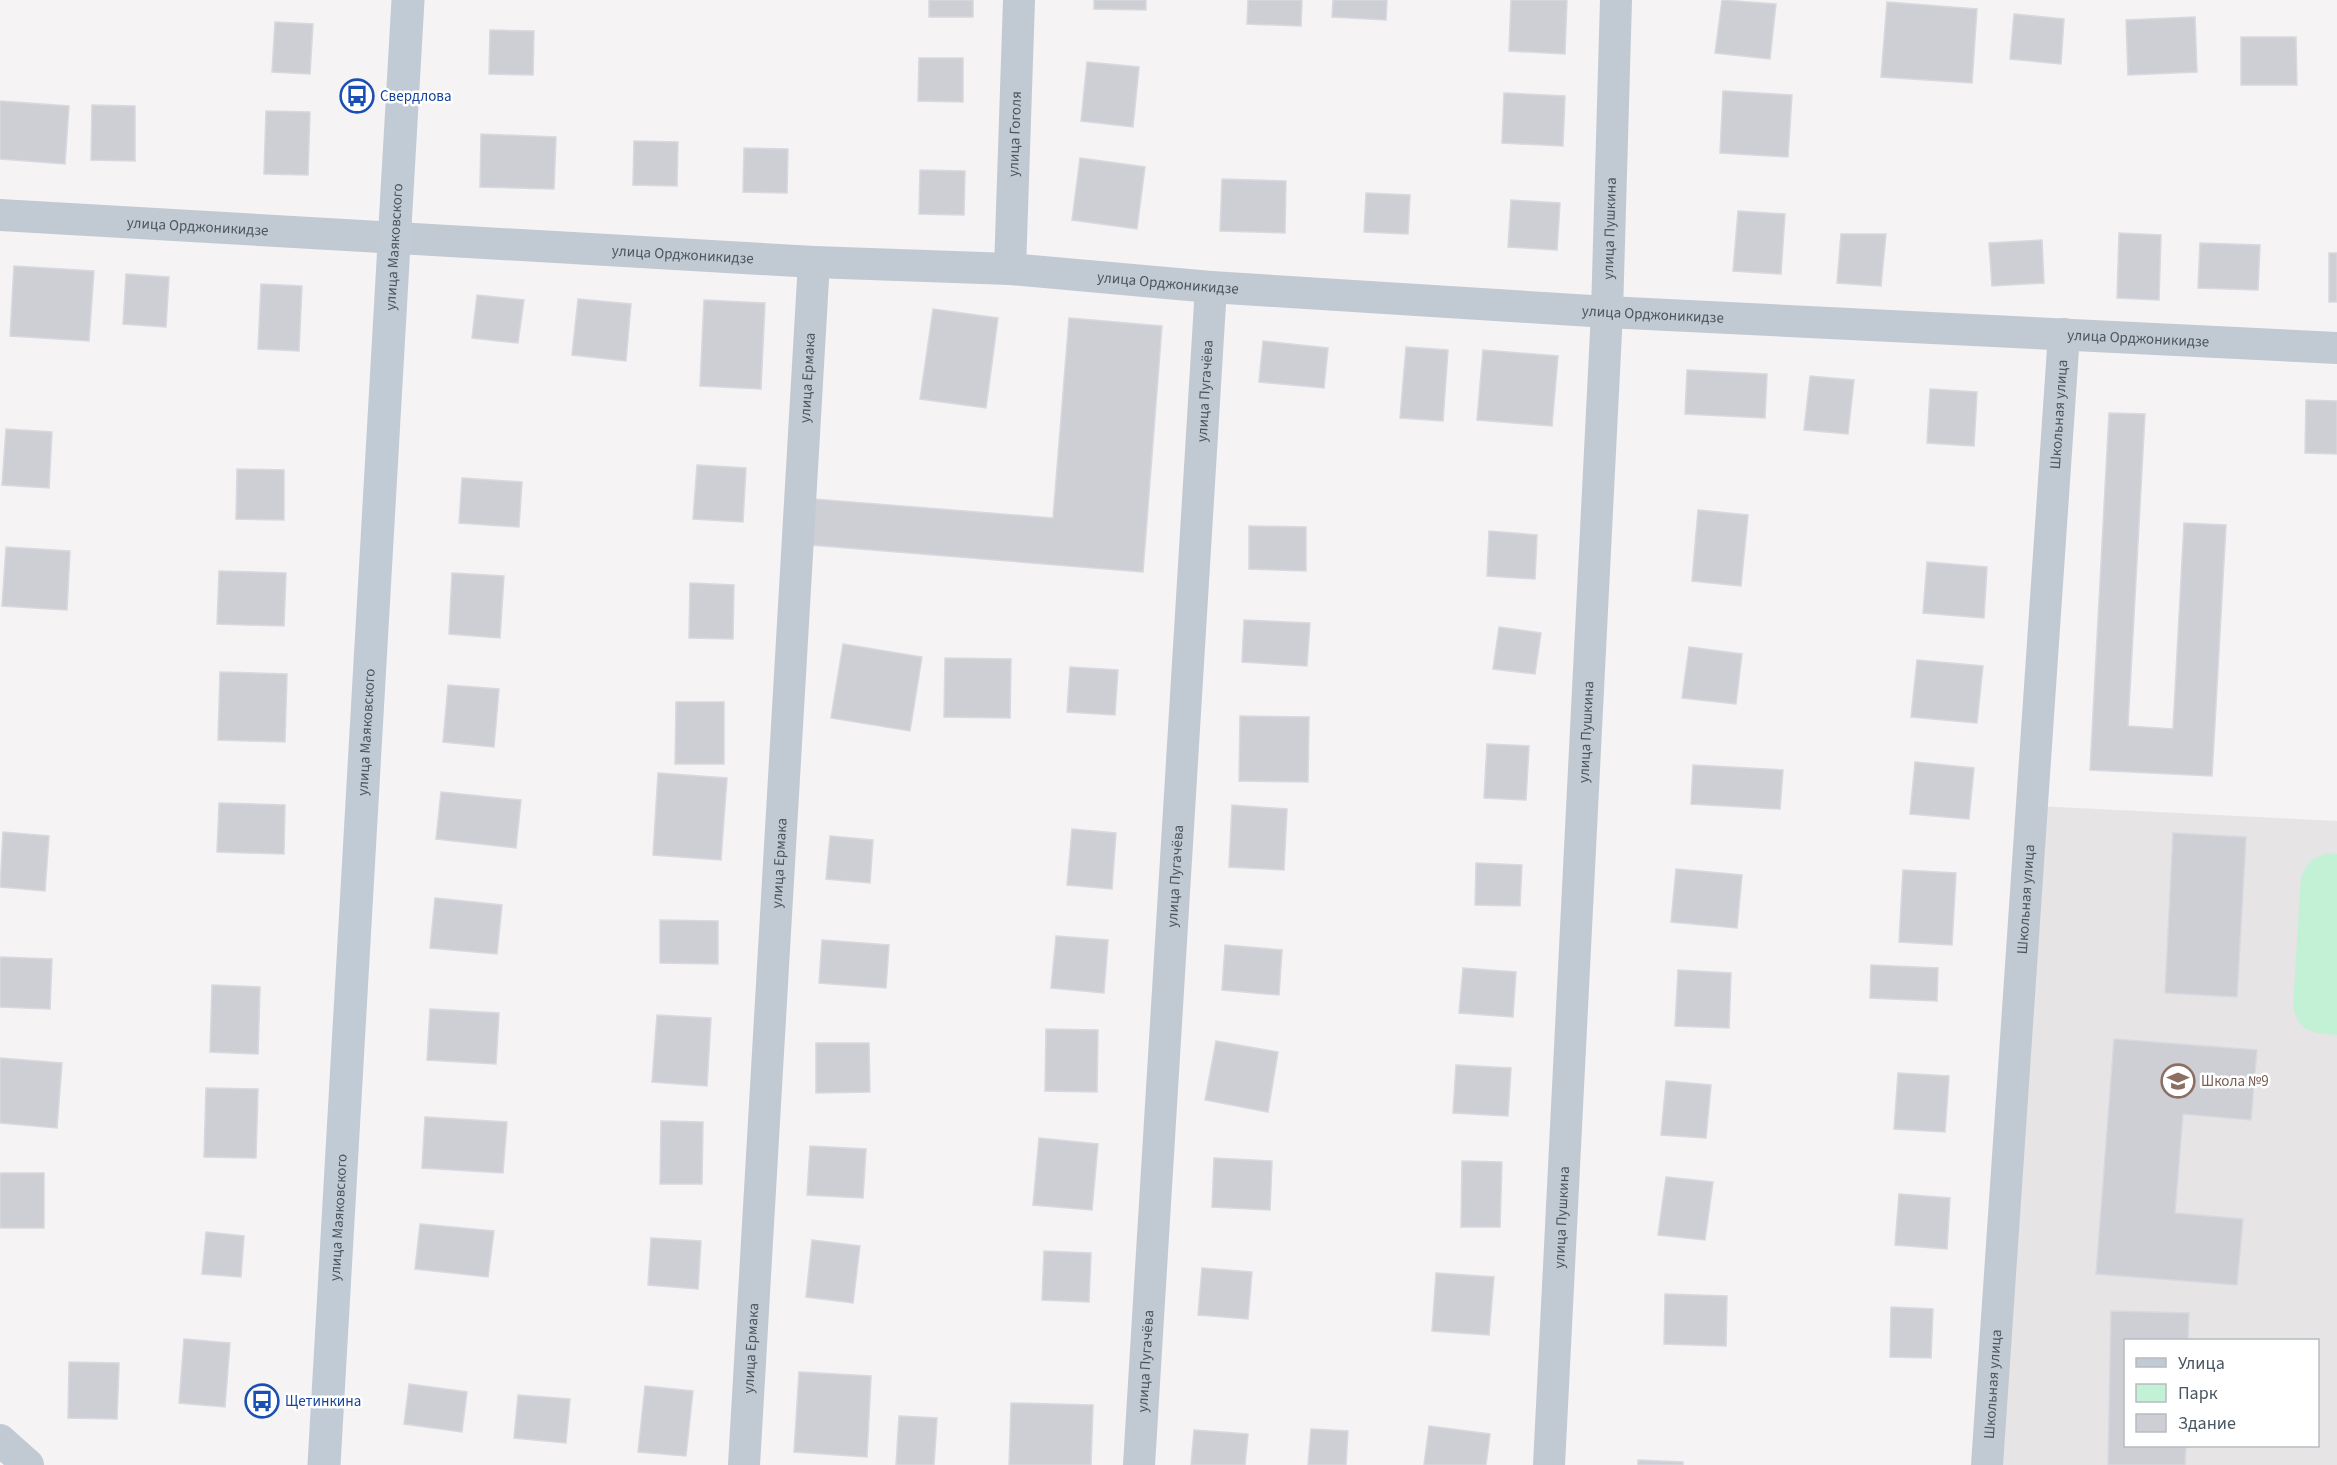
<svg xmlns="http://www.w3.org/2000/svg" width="2337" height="1465" font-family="'Source Sans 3',sans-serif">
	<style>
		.education { fill: #e6e4e5; fill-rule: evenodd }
		.green { fill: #c3f1d5 }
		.building { fill: #cdcfd5; stroke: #d7d9de; stroke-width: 1.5 }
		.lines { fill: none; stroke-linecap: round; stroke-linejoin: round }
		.street { stroke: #c1cad2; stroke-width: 32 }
		.secondary { stroke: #c1cbd6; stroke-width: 33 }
		.labels { text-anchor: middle; stroke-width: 5; stroke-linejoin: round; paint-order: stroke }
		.transit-label { font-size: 15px; fill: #164399; stroke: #fff; text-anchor: start }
		.street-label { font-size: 15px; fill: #4a5661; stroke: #fff }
		.education-label { font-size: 15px; fill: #785e54; stroke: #fff; text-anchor: start }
	</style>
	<rect width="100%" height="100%" fill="#f5f3f3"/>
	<path class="education" d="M2036,806l301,15v644h-344zM2126,1340h192v106h-192z"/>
	<path class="green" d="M2328,853l9,1v181c-24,-2 -38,-2 -44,-29l8,-130 10,-16z"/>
	<g class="building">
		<rect x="929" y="0" width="44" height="17"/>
		<path d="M1094,0h52v10l-52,-1z"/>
		<path d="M1248,0h54l-1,26 -54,-2z"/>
		<path d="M1333,0h54l-1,20 -54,-3z"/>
		<path d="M1511,0h56l-2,54 -56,-3z"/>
		<path d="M1722,0l54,4 -6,55 -55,-6z"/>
		<path d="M1887,2l90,7 -5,74 -91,-6z"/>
		<path d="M2014,14l50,5 -3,45 -51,-5z"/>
		<path d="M2195,17l2,55 -69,3 -2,-55z"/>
		<path d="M275,22l38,2 -3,50 -38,-2z"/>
		<path d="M490,30l44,1 -1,44 -44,-1z"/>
		<path d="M2241,37h55l1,48h-56z"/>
		<path d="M919,58h44v44l-45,-1z"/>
		<path d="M1087,62l52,5 -6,60 -52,-6z"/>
		<path d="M1723,91l69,4 -4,62 -68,-4z"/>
		<path d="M1504,93l61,3 -2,50 -61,-3z"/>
		<path d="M0,101l69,5 -4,58 -65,-5z"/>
		<path d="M92,105l43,1v55l-44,-1z"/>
		<path d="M266,111l44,1 -2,63 -44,-1z"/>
		<path d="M481,134l75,3 -2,52 -74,-2z"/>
		<path d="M634,141l44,1 -1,44 -44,-1z"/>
		<path d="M744,148l44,1 -1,44 -44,-1z"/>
		<path d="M1080,158l65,9 -8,62 -65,-9z"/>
		<path d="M920,170l45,1 -1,44 -45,-1z"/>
		<path d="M1222,179l64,2 -1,52 -65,-2z"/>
		<path d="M1366,193l44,2 -2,39 -44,-2z"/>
		<path d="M1511,200l49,3 -3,47 -49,-3z"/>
		<path d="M1738,211l47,3 -4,60 -48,-3z"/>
		<path d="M2119,233l42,2 -2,65 -42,-2z"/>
		<path d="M1841,234h45l-5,52 -44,-3z"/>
		<path d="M2042,240l2,43 -52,3 -3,-43z"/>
		<path d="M2200,243l60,2 -2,45 -60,-2z"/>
		<rect x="2329" y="253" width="8" height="49"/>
		<path d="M14,266l80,5 -5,70 -79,-5z"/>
		<path d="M126,274l43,3 -3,50 -43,-3z"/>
		<path d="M261,284l41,2 -3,65 -41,-2z"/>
		<path d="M477,295l47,5 -6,43 -46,-5z"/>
		<path d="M578,299l53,5 -5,57 -54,-6z"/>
		<path d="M704,300l61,3 -4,86 -61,-3z"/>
		<path d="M933,309l65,9 -12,90 -66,-9z"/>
		<path d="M1069,318l93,8 -19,246 -332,-27 3,-46 239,19z"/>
		<path d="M1263,341l65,7 -4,40 -65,-6z"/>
		<path d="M1406,347l42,3 -5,71 -43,-3z"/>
		<path d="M1483,350l75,6 -6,70 -75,-6z"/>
		<path d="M1687,370l80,4 -2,44 -80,-4z"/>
		<path d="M1810,376l44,4 -6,54 -44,-4z"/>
		<path d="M1930,389l47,3 -3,54 -47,-3z"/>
		<path d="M2306,400l31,1v53l-32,-1z"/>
		<path d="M2109,413l36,1 -17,312 45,3 11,-206 42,2 -14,251 -122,-6z"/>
		<path d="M6,429l46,3 -3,56 -47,-3z"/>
		<path d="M697,465l49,3 -3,54 -50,-3z"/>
		<path d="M237,469l47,1v50l-48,-1z"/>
		<path d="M462,478l60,4 -3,45 -60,-4z"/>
		<path d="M1698,510l50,5 -7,71 -49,-5z"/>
		<path d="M1249,526l57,1v44l-57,-2z"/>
		<path d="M1489,531l48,4 -2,44 -48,-3z"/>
		<path d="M6,547l64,4 -3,59 -65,-4z"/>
		<path d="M1927,562l60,5 -3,51 -61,-5z"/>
		<path d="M219,571l67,2 -2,53 -67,-2z"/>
		<path d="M452,573l52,3 -4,62 -51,-4z"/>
		<path d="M690,583l44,2 -1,54 -44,-1z"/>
		<path d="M1244,620l66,3 -3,43 -65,-4z"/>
		<path d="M1499,627l42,6 -6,41 -42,-5z"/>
		<path d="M843,644l79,13 -12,74 -79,-13z"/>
		<path d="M1689,647l53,7 -6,50 -54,-6z"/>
		<path d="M945,658l66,1 -1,59 -66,-1z"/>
		<path d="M1917,660l66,6 -6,57 -66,-6z"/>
		<path d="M1070,667l48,3 -3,45 -48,-3z"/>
		<path d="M220,672l67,2 -2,68 -67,-2z"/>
		<path d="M448,685l51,4 -5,58 -51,-5z"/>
		<path d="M676,702h48v62h-49z"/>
		<path d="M1240,716l69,1 -1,65 -69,-1z"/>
		<path d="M1487,744l42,2 -3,54 -42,-2z"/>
		<path d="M1915,762l59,6 -5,51 -59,-5z"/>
		<path d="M1693,765l90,5 -3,39 -89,-5z"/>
		<path d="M658,773l69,5 -6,82 -68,-5z"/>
		<path d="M441,792l80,8 -5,48 -80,-9z"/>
		<path d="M219,803l66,2 -1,49 -67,-2z"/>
		<path d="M1232,805l55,4 -3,61 -55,-3z"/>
		<path d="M1072,829l44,4 -4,56 -45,-4z"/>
		<path d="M3,832l46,4 -4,55 -45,-4z"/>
		<path d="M2173,833l73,4 -9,160 -72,-4z"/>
		<path d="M830,836l43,4 -3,43 -44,-4z"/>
		<path d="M1476,863l46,2 -2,41 -45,-1z"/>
		<path d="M1676,869l66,6 -5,53 -66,-6z"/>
		<path d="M1903,870l53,3 -4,72 -53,-3z"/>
		<path d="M435,898l67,7 -5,49 -67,-6z"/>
		<path d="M660,920l58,1v43l-58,-1z"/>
		<path d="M1056,936l52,4 -4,53 -53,-5z"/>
		<path d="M822,940l67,5 -3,43 -67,-5z"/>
		<path d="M1225,945l57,5 -3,45 -57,-5z"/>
		<path d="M0,957l52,2 -2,50 -50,-2z"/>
		<path d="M1871,965l67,3 -1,33 -67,-3z"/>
		<path d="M1463,968l53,4 -3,45 -54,-4z"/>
		<path d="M1678,970l53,3 -2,55 -54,-2z"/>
		<path d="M212,985l48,2 -2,67 -48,-2z"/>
		<path d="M430,1009l69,4 -3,51 -69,-4z"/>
		<path d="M657,1015l54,3 -4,68 -55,-4z"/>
		<path d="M1046,1029l52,1 -1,62 -52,-1z"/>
		<path d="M2114,1039l143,11 -6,70 -68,-6 -8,99 68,6 -6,66 -141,-11z"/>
		<path d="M1216,1041l62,11 -10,60 -63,-12z"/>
		<path d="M816,1043h53l1,49 -54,1z"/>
		<path d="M0,1058l62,5 -5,65 -57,-5z"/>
		<path d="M1456,1065l55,3 -3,48 -55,-3z"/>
		<path d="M1898,1073l51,3 -4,56 -51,-3z"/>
		<path d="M1666,1081l45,4 -5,53 -45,-3z"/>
		<path d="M206,1088l52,1 -2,69 -52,-1z"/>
		<path d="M425,1117l82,5 -4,51 -81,-5z"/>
		<path d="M661,1121l42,1 -1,62h-42z"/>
		<path d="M1039,1138l59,6 -6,66 -59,-5z"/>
		<path d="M810,1146l56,3 -3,49 -56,-3z"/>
		<path d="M1214,1158l58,3 -2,49 -58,-3z"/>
		<path d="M1462,1161l40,1 -2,65h-39z"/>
		<rect x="0" y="1173" width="44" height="55"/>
		<path d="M1666,1177l47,5 -8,58 -47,-5z"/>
		<path d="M1899,1194l51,4 -3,51 -52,-4z"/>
		<path d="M420,1224l74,7 -6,46 -73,-8z"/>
		<path d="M206,1232l38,4 -3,41 -39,-3z"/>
		<path d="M651,1238l50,3 -3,48 -50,-4z"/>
		<path d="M812,1240l48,6 -7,57 -47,-6z"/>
		<path d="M1044,1251l47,2 -2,49 -47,-2z"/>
		<path d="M1202,1268l50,4 -4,47 -50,-4z"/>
		<path d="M1436,1273l58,4 -5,58 -57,-4z"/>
		<path d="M1665,1294l62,2 -1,50 -62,-2z"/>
		<path d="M1891,1307l42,2 -2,49 -41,-1z"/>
		<path d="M2111,1311l78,2 -1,27h-62v106h60l-1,19h-77z"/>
		<path d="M184,1339l46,4 -5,64 -46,-4z"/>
		<path d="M69,1362l50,1 -2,56 -49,-1z"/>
		<path d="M799,1372l72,4 -4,81 -73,-5z"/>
		<path d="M409,1384l58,8 -5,40 -58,-8z"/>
		<path d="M645,1386l48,5 -7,65 -48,-4z"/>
		<path d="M518,1395l52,4 -4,44 -52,-5z"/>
		<path d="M1011,1403l82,2 -2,60h-82z"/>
		<path d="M899,1416l38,2 -3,47h-38z"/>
		<path d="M1429,1426l61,8 -4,31h-62z"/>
		<path d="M1311,1429l37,2 -2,34h-38z"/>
		<path d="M1194,1430l54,4 -3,31h-54z"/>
		<path d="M1638,1460l45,2v3h-45z"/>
	</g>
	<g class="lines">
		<g class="street">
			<path id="s1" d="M0,215l814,47 196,7 201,18 396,25 730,36"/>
			<path id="s2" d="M1010,269l9,-269"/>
			<path d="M0,1440l28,25"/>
			<path id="s3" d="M744,1465l70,-1203"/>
			<path id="s4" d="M1139,1465l72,-1178"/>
			<path id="s5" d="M1549,1465l58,-1153 9,-312"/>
			<path id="s6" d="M1987,1465l77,-1131"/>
		</g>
		<path class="secondary" id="s7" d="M324,1465l84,-1465"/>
	</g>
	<defs>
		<g id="bus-ring" transform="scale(1.725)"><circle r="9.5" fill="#fff" stroke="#1a4fb4" stroke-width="1.5"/><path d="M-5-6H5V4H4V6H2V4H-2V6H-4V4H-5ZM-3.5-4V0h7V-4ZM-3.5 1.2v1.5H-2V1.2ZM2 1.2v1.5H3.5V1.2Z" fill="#1a4fb4"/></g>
		<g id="school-ring" transform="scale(1.725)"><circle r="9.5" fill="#fff" stroke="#8d6e63" stroke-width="1.5"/><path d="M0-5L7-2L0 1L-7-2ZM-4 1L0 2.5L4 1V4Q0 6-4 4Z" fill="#8d6e63"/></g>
	</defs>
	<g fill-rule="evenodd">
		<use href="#bus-ring" x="357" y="96"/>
		<use href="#school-ring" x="2178" y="1081"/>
		<use href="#bus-ring" x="262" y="1401"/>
	</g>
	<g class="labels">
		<g class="transit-label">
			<text x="380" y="101">Свердлова</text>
			<text x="285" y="1406">Щетинкина</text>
		</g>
		<g class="street-label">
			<text dy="5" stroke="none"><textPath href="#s2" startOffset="135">улица Гоголя</textPath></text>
			<text dy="5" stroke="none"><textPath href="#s1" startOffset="198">улица Орджоникидзе</textPath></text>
			<text dy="5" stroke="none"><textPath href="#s5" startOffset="1238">улица Пушкина</textPath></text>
			<text dy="5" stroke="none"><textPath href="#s7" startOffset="1220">улица Маяковского</textPath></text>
			<text dy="5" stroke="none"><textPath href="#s1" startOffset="684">улица Орджоникидзе</textPath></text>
			<text dy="5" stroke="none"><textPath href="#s1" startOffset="1170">улица Орджоникидзе</textPath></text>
			<text dy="5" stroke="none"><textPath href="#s1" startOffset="1656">улица Орджоникидзе</textPath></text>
			<text dy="5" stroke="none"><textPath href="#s1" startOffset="2142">улица Орджоникидзе</textPath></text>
			<text dy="5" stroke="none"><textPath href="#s3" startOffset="1089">улица Ермака</textPath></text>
			<text dy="5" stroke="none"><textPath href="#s4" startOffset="1076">улица Пугачёва</textPath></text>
			<text dy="5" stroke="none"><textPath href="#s6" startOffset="1053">Школьная улица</textPath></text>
			<text dy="5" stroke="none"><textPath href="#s7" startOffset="734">улица Маяковского</textPath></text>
			<text dy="5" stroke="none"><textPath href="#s5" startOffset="734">улица Пушкина</textPath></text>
			<text dy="5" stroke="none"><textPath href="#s3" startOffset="603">улица Ермака</textPath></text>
			<text dy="5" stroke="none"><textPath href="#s4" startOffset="590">улица Пугачёва</textPath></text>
			<text dy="5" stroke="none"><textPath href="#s6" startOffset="567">Школьная улица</textPath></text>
			<text dy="5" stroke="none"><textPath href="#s7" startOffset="248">улица Маяковского</textPath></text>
			<text dy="5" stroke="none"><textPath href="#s5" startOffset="248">улица Пушкина</textPath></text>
			<text dy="5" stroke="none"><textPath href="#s3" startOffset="117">улица Ермака</textPath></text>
			<text dy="5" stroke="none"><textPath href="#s4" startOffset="104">улица Пугачёва</textPath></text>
			<text dy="5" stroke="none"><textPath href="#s6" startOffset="81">Школьная улица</textPath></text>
		</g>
		<g class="education-label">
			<text x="2201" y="1086">Школа №9</text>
		</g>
	</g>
	<rect x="2124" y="1339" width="195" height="108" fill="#ffffff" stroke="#b7bbc0" stroke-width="1.5"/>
	<rect x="2136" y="1358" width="30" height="9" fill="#c1cbd6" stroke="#b7bbc0" stroke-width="1.5"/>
	<text x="2178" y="1369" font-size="18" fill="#4a5661">Улица</text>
	<rect x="2136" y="1384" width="30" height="18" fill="#c3f1d5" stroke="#b7bbc0" stroke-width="1.5"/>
	<text x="2178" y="1399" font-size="18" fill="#4a5661">Парк</text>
	<rect x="2136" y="1414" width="30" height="18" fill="#cdcfd5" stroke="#b7bbc0" stroke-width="1.5"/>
	<text x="2178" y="1429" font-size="18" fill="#4a5661">Здание</text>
</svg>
